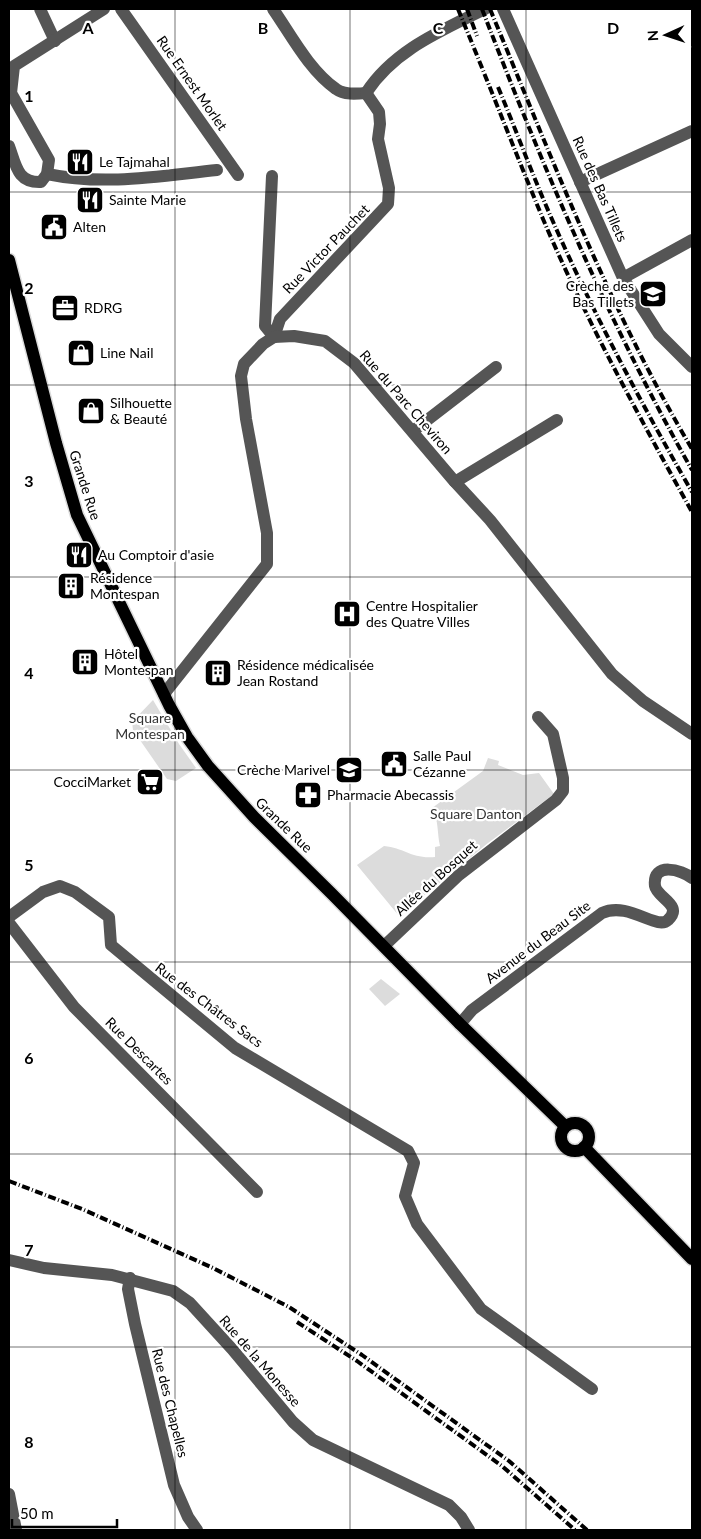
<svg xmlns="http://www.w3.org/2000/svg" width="701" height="1539" font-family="Lato,sans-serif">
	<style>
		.green { fill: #dcdcdc }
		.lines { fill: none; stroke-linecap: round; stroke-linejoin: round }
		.major-casing { stroke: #dbdbdb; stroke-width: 15 }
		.minor { stroke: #555; stroke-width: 12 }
		.major { stroke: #000; stroke-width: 12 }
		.rail { stroke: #000; stroke-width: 4; stroke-dasharray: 8 2.5 1 2.5; stroke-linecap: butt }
		.grid { fill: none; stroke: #000; stroke-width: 1; stroke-opacity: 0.55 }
		.labels { text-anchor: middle; stroke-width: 4.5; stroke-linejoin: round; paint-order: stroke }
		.street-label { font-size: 14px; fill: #000; stroke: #fff }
		.poi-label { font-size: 14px; fill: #000; stroke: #fff; text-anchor: start }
		.park-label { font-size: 14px; fill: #333; stroke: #fff }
		.grid-label { font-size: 16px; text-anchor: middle; font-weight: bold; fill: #000; stroke: #fff; stroke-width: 4.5; stroke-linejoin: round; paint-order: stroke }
	</style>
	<rect width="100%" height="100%" fill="#fff"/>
	<g class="green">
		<path d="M153,700l26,44 17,24 -20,13 -9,-2 -34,-49 -1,-8z"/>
		<path d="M488,758l11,3 -1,4 25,10 16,-2 15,21 -66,49 -89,73 -42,-51 27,-19c21,2 27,13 51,11v-10l5,-1c-3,-13 -1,-25 -8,-38l51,-37z"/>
		<path d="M381,979l19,15 -15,12 -16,-17z"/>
	</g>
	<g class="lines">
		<g class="major-casing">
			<g id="major">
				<path d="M9,260l47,183 21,72 92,190 18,32 21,29 46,51 78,77 128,130 105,102"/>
				<circle cx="575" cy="1137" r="14"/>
				<path d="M584,1147l108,112"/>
			</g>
		</g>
		<g class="minor">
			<path d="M40,9l15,32"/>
			<path d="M121,9l117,166"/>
			<path d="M273,9c18,26 36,61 63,80 8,6 20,5 30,4"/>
			<path d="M503,9l120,269 36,56 33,33"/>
			<path d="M366,93c28,-43 75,-62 119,-84"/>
			<path d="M9,146c7,19 8,37 32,36l6,-8 2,-14 -38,-67 3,-27 90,-57"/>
			<path d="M47,174c58,12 112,2 170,-4"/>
			<path d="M272,176l-7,150 9,11"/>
			<path d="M580,182l112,-51"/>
			<path d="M623,278l69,-38"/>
			<path d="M274,337l6,-18 108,-115 1,-16 -11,-49 2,-15 -1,-12 -13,-19"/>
			<path d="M413,431l83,-64"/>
			<path d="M455,482l102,-62"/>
			<path d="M164,694l103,-130v-31l-21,-114 -5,-43 3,-12 19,-20 11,-7 20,-1 31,5 29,22 101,119 35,38 122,154 31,27 49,33"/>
			<path d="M9,917l34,-25 17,-6 15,6 34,25 2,28 124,103 173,103 6,12 -9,33 12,28 64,85 111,80"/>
			<path d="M9,923l65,84 183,185"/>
			<path d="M384,946l75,-71 97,-75 7,-9v-13l-10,-44 -15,-17"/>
			<path d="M460,1024l12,-14 130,-97c27,-12 55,18 66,7 16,-15 -11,-22 -13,-34 -3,-25 27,-16 37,-8"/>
			<path d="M9,1260l35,8 68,7 61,16 17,12 42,46 61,73 20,18 136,65 12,12 8,13"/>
			<path d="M130,1278l-2,11 7,35 39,161 14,32 9,13"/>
			<path d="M9,1494l7,36"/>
		</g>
		<use href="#major" class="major"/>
		<g class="rail">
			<path d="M458,9c29,70 56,140 85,210 43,101 96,197 149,293"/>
			<path d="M467,9l10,27"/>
			<path d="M482,9c61,158 126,313 210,461"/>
			<path d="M490,9c62,149 119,300 202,440"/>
			<path d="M498,87c18,43 34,87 53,130 41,94 90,186 141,275"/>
			<path d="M9,1181l73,28 131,59 76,39 73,48 147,106 78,69"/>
			<path d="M297,1322l60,39 145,105 73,64"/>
		</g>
	</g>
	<path class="grid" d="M175,9v1521M350,9v1521M526,9v1521M9,192h683M9,385h683M9,577h683M9,770h683M9,962h683M9,1154h683M9,1347h683"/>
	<defs>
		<g id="restaurant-square" transform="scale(1.4375)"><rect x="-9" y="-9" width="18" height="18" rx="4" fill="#000" stroke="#fff"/><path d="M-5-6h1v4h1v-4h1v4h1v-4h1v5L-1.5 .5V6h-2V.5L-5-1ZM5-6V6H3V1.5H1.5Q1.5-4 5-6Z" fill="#fff"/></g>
		<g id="civic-square" transform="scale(1.4375)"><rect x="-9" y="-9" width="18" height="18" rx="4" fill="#000" stroke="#fff"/><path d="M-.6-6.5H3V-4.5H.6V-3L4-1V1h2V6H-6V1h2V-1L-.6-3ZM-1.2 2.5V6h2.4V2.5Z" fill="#fff"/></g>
		<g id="school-square" transform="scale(1.4375)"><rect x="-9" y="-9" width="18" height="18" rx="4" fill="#000" stroke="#fff"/><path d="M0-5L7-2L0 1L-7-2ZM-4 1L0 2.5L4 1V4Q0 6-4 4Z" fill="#fff"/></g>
		<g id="office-square" transform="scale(1.4375)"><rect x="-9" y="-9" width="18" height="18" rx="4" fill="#000" stroke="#fff"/><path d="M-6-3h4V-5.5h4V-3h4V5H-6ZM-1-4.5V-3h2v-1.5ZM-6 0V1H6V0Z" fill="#fff"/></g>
		<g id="shop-square" transform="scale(1.4375)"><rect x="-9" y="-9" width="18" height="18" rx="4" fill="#000" stroke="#fff"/><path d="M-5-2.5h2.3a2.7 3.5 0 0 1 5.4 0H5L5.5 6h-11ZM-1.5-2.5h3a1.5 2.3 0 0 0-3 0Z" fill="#fff"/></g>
		<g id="building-square" transform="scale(1.4375)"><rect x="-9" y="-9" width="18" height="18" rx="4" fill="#000" stroke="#fff"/><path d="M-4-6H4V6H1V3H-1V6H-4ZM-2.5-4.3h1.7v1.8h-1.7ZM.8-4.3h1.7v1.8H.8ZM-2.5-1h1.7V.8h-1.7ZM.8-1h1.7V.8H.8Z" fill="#fff"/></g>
		<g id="hospital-square" transform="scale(1.4375)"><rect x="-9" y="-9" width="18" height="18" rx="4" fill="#000" stroke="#fff"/><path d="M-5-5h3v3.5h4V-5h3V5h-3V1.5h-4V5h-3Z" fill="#fff"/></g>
		<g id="supermarket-square" transform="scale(1.4375)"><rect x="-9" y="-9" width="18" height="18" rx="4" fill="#000" stroke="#fff"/><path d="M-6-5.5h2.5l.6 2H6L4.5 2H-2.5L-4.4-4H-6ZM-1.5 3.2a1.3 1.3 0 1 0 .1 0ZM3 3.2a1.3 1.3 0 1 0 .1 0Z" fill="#fff"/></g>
		<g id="pharmacy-square" transform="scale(1.4375)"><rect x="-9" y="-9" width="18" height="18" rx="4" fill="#000" stroke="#fff"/><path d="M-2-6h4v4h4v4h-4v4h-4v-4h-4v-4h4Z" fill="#fff"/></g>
	</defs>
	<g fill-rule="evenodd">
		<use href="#restaurant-square" x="80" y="162"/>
		<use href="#restaurant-square" x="90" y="200"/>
		<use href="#civic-square" x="54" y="227"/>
		<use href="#school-square" x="653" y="294"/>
		<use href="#office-square" x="65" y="308"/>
		<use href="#shop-square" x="81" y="353"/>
		<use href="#shop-square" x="91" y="411"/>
		<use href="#restaurant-square" x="79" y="555"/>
		<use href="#building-square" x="71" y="586"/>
		<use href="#hospital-square" x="347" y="614"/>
		<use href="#building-square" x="85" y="662"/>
		<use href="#building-square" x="218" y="673"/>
		<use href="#civic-square" x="394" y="764"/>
		<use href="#school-square" x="349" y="770"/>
		<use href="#supermarket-square" x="150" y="782"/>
		<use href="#pharmacy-square" x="308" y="795"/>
	</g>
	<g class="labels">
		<g class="street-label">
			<text transform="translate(192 83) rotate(55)" y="5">Rue Ernest Morlet</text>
			<text transform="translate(600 189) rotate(66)" y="5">Rue des Bas Tillets</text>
			<text transform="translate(326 249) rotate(-46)" y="5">Rue Victor Pauchet</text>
			<text transform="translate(406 402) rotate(49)" y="5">Rue du Parc Cheviron</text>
			<text transform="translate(85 485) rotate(72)" y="5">Grande Rue</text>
			<text transform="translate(284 825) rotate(44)" y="5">Grande Rue</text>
			<text transform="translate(436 878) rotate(-42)" y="5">Allée du Bosquet</text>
			<text transform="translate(538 942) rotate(-37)" y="5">Avenue du Beau Site</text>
			<text transform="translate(209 1005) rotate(37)" y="5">Rue des Châtres Sacs</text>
			<text transform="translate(139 1051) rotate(45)" y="5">Rue Descartes</text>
			<text transform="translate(260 1361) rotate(49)" y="5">Rue de la Monesse</text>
			<text transform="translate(170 1403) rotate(76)" y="5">Rue des Chapelles</text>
		</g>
		<g class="poi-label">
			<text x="99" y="167">Le Tajmahal</text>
			<text x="109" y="205">Sainte Marie</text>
			<text x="73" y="232">Alten</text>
			<text x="634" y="291" text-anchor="end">Crèche des<tspan x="634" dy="16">Bas Tillets</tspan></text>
			<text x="84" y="313">RDRG</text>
			<text x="100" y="358">Line Nail</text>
			<text x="110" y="408">Silhouette<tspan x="110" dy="16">&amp; Beauté</tspan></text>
			<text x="98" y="560">Au Comptoir d'asie</text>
			<text x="90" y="583">Résidence<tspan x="90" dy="16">Montespan</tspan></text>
			<text x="366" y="611">Centre Hospitalier<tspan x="366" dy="16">des Quatre Villes</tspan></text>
			<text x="104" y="659">Hôtel<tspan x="104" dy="16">Montespan</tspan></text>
			<text x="237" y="670">Résidence médicalisée<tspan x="237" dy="16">Jean Rostand</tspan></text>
			<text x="413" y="761">Salle Paul<tspan x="413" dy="16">Cézanne</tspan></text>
			<text x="330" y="775" text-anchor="end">Crèche Marivel</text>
			<text x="131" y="787" text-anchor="end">CocciMarket</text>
			<text x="327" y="800">Pharmacie Abecassis</text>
		</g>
		<g class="park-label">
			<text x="150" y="723">Square<tspan x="150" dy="16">Montespan</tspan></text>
			<text x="476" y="819">Square Danton</text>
		</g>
	</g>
	<g class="grid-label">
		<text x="88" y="34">A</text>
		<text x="263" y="34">B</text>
		<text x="438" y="34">C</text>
		<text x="613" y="34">D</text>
		<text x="29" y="102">1</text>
		<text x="29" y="294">2</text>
		<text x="29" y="487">3</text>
		<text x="29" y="679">4</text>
		<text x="29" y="871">5</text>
		<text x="29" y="1064">6</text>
		<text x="29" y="1256">7</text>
		<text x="29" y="1448">8</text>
	</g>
	<rect width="701" height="1539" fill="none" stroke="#000000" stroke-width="20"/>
	<g transform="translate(666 35) rotate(267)" stroke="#ffffff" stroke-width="4" paint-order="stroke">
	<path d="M0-4L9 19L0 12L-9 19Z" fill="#000000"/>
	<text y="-8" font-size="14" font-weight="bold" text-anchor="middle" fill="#000000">N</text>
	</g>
	<path d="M12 1519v8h105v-8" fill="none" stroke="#000000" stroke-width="2.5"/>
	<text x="20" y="1519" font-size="15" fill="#000000" stroke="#ffffff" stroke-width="4" paint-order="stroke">50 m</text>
</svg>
